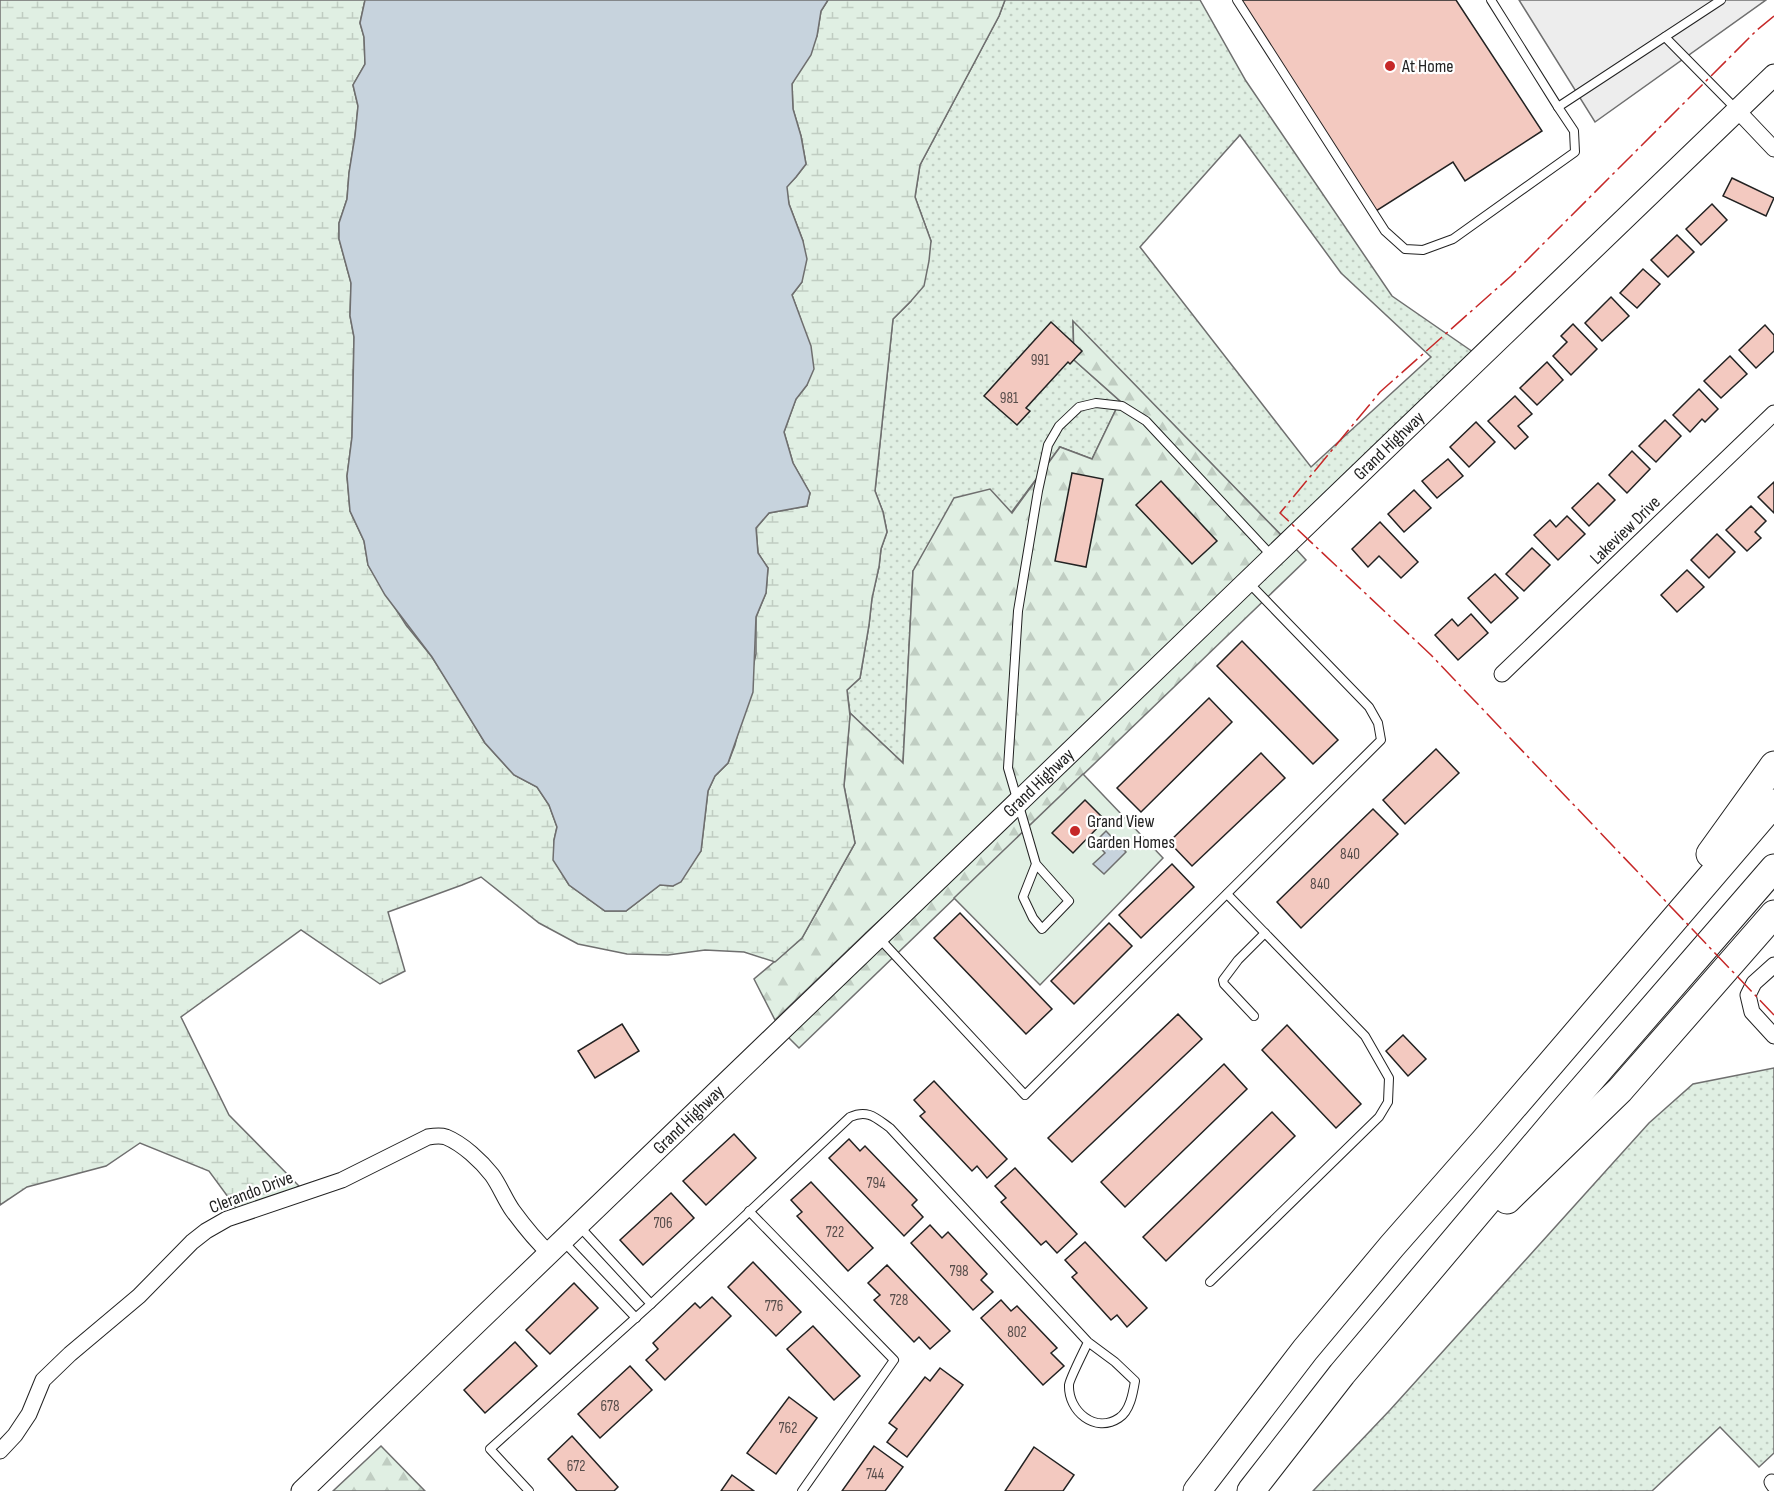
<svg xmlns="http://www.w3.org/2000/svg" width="1774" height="1491" font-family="'Sofia Sans Condensed',sans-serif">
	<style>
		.grass { fill: url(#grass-dots); stroke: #6f6f6f; stroke-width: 1.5; fill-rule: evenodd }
		.forest { fill: url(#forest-firs); stroke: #6f6f6f; stroke-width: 1.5 }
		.wetland { fill: url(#wetland-marsh); stroke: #6f6f6f; stroke-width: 1.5 }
		.park { fill: #e0efe3; stroke: #6f6f6f; stroke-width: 1.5 }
		.parking { fill: #ededed; stroke: #6f6f6f; stroke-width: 1.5 }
		.water { fill: #c7d3dd; stroke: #6f6f6f; stroke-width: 1.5 }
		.building { fill: #f3c9c0; stroke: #222; stroke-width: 1.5 }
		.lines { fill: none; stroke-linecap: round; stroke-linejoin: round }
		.lane-casing { stroke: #222; stroke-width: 10 }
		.street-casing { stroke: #222; stroke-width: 17 }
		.secondary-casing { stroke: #222; stroke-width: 23 }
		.highway-casing { stroke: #222; stroke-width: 29 }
		.lane { stroke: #fff; stroke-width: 8 }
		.street { stroke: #fff; stroke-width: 15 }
		.secondary { stroke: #fff; stroke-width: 21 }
		.highway { stroke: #fff; stroke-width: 27 }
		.power { stroke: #c62828; stroke-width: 1.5; stroke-dasharray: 21 4.5 3 4.5; stroke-linecap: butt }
		.poi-dot { fill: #c62828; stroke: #fff; stroke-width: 2 }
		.labels { text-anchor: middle; stroke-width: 4.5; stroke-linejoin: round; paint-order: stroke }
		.number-label { font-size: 15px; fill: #564c4a }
		.poi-label { font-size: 18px; fill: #222; stroke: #fff; text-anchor: start }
		.street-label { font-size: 18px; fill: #222; stroke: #fff }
	</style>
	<defs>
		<pattern id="grass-dots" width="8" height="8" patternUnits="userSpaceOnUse" patternTransform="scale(1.5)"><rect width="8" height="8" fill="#e0efe3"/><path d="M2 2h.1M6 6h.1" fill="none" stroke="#c0cdc2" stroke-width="1.8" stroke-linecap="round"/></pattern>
		<pattern id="forest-firs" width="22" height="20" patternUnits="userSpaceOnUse" patternTransform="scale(1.5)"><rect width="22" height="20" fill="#e0efe3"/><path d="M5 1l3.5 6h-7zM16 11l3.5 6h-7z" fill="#c0cdc2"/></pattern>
		<pattern id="wetland-marsh" width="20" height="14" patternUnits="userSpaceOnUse" patternTransform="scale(1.5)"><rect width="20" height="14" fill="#e0efe3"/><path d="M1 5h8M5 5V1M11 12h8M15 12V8" fill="none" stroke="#c0cdc2"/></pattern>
	</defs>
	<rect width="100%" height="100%" fill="#fff"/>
	<g class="grass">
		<path d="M1005,0h195l46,81 146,215 81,56 -191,184 -209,-214 1,38 46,41 -28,58 -32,-12 -49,66 -98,58 -10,192 -53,-50 -3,-23 13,-12 9,-53 3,-27 7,-31 2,-18 6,-17 -4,-20 -8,-21 17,-163 1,-9 18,-18 20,-60 -16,-44 5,-32 79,-149zM1240,135l101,138 90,84 -120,110 -171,-220z"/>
		<path d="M1774,1068v385l-15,14 -39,-40 -68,64h-339l77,-81 259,-287 44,-39z"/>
	</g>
	<g class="forest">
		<path d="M1073,321l209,215 -308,298 -104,95 -95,91 -21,-41 48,-41 53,-95 -11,-57 6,-73 53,50 10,-192 41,-73 36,-9 22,24 48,-66 32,12 28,-58 -46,-41z"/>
		<path d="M1295,548l11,12 -507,488 -14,-14z"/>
		<path d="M381,1446l44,45h-92z"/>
	</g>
	<path class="wetland" d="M0,0h365l-5,23 4,14 1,27 -12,21 5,21 -3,30 -6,37 -2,26 -8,24v16l12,44 -1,33 4,21 -2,100 -5,39 3,35 14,30 4,24 38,60 26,32 20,31 33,55 29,32 23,12 12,18 8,22 -3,13v20l15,25 36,26h21l34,-26 13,1 28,-35 7,-60 7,-15 13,-13 7,-18 21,-91v-37l10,-24 2,-25 -10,-15 -2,-25 13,-15 38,-7 3,-13 -17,-30 -9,-31 12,-33 11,-14 -6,-65 -9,-25 10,-13 1,-41 -14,-37 -3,-17 10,-10 10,-13 -5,-28 -8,-27 -1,-25 25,-48 4,-25 7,-11h177l-6,16 -79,149 -5,32 16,44 -2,20 -5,25 -13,15 -18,18 -18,172 8,21 4,20 -6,17 -2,18 -7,31 -3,27 -9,53 -13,12 3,26 -6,70 11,57 -53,95 -27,24 -31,-10 -39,-2 -37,5 -41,-1 -49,-10 -39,-21 -58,-46 -19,8 -74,27 17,59 -25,13 -79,-54 -120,87 48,98 70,71 -54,34 -36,-49 -69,-28 -34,23 -79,21 -27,18z"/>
	<path class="park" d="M1083,774l80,84 -123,127 -86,-87z"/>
	<path class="parking" d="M1519,0h247l-171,122z"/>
	<g class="water">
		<path d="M365,0h463l-7,11 -4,25 -6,19 -19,29 1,25 8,27 5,28 -10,13 -9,10 2,17 14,37 4,18 -5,23 -10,13 19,51 3,23 -7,16 -11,14 -12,33 9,31 17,30 -3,13 -38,7 -13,15 2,25 10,15 -2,25 -10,24 -3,75 -25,71 -13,13 -7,15 -7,60 -20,31 -8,4 -13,-1 -34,26h-21l-36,-26 -16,-25 1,-20 3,-13 -8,-22 -12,-18 -23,-12 -29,-32 -53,-86 -47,-62 -17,-30 -4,-24 -14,-30 -3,-35 5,-39 2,-100 -4,-21 1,-33 -12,-44v-16l8,-24 2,-26 6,-37 3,-30 -5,-21 12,-21 -1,-27 -4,-14z"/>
		<path d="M1106,831l20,21 -22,22 -11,-10 12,-11 -10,-11z"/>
	</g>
	<g class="building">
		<path d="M1238,0h218l86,131 -77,50 -12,-19 -77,49z"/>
		<path d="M1732,178l42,20 -8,18 -43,-20z"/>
		<path d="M1712,204l15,16 -26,25 -15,-16z"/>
		<path d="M1677,235l17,17 -26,25 -17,-17z"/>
		<path d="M1643,269l17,15 -23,24 -17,-15z"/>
		<path d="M1611,297l18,19 -27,25 -17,-18z"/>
		<path d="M1051,322l31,29 -12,13 -2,-2 -42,46 4,3 -13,14 -33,-29z"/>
		<path d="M1573,324l24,25 -26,26 -18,-19 14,-14 -6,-6z"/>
		<path d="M1765,325l9,10v16l-18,17 -17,-18z"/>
		<path d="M1730,356l17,18 -26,24 -17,-17z"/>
		<path d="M1547,362l16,18 -26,25 -17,-17z"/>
		<path d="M1699,389l19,20 -13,13 -3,-3 -12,13 -17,-17z"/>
		<path d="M1515,396l17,18 -14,12 10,11 -13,12 -27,-28z"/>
		<path d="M1665,420l16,16 -25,26 -17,-16z"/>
		<path d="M1476,422l19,20 -26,25 -19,-20z"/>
		<path d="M1632,451l18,18 -23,24 -18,-18z"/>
		<path d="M1448,459l15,17 -26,22 -15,-17z"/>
		<path d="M1072,473l31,6 -17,88 -31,-6z"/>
		<path d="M1161,481l56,60 -25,23 -56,-59z"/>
		<path d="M1774,482v31l-16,-16z"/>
		<path d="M1598,483l17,17 -26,26 -17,-18z"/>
		<path d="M1414,490l17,18 -27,24 -16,-18z"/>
		<path d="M1751,506l15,15 -11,11 6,6 -14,13 -21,-21z"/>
		<path d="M1567,516l18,18 -27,26 -24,-25 16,-15 6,7z"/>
		<path d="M1380,522l38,40 -17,16 -22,-22 -11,11 -16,-18z"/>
		<path d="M1717,534l18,18 -26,26 -18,-18z"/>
		<path d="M1532,548l18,17 -26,26 -18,-17z"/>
		<path d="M1687,570l17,17 -27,25 -16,-17z"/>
		<path d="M1495,574l23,24 -27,25 -23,-25z"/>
		<path d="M1471,614l17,19 -30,27 -23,-25 17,-16 6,7z"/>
		<path d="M1242,641l96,99 -25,24 -96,-98z"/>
		<path d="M1209,698l23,24 -91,90 -24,-24z"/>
		<path d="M1436,749l23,24 -54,51 -22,-24z"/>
		<path d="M1261,753l24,25 -93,88 -23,-24z"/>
		<path d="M1085,800l20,20 -32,33 -21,-20z"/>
		<path d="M1373,809l25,25 -97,94 -24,-26z"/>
		<path d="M1172,864l22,23 -53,51 -22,-23z"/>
		<path d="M960,913l92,96 -26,25 -92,-96z"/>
		<path d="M1109,923l23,23 -58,58 -23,-23z"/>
		<path d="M1178,1014l24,25 -130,123 -24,-24z"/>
		<path d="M622,1024l17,27 -44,27 -17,-27z"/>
		<path d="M1287,1025l74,79 -25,24 -74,-78z"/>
		<path d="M1403,1035l23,24 -18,17 -22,-25z"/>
		<path d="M1224,1064l23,25 -122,118 -24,-25z"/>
		<path d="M934,1081l73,78 -20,19 -10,-12 -5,5 -52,-55 5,-4 -11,-12z"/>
		<path d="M1272,1112l23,24 -129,125 -23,-24z"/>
		<path d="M734,1134l22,24 -50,47 -23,-24z"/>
		<path d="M849,1139l11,12 5,-5 52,54 -5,5 11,12 -19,19 -75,-78z"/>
		<path d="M1015,1168l62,66 -20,19 -11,-12 -5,4 -40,-43 5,-4 -11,-12z"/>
		<path d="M811,1182l62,66 -25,23 -51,-55 5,-4 -11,-12z"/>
		<path d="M671,1193l23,25 -51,47 -23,-25z"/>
		<path d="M930,1225l12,13 6,-6 39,42 -6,6 12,12 -20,18 -62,-67z"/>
		<path d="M1085,1242l62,66 -20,19 -10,-12 -6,5 -39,-43 5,-4 -12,-13z"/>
		<path d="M753,1262l48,50 -25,24 -48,-49z"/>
		<path d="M887,1265l63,66 -20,18 -11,-12 -5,5 -40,-42 6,-5 -12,-12z"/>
		<path d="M574,1283l24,25 -48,46 -24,-24z"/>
		<path d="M712,1297l19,19 -66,64 -19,-20 12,-11 -5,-6 42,-40 5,5z"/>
		<path d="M1001,1300l10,11 6,-5 40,42 -6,5 13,13 -21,19 -62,-67z"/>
		<path d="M813,1326l47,50 -26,24 -47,-51z"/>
		<path d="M515,1342l22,24 -52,47 -21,-23z"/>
		<path d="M630,1366l22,24 -52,48 -22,-24z"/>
		<path d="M940,1368l23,17 -56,72 -20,-15 10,-13 -8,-6 36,-46 5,4z"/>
		<path d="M789,1397l28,21 -41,56 -29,-21z"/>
		<path d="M572,1436l46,51 -4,4h-37l-29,-32z"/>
		<path d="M874,1446l29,21 -18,24h-43z"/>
		<path d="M1034,1447l40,28 -11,16h-58z"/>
		<path d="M732,1475l22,16h-33z"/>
	</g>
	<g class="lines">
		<g class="lane-casing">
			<g id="lane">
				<path d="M1237,0l148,231 20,18 18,1 30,-11 122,-87 -1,-21 -16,-24"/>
				<path d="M1491,0l67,107 163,-107"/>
				<path d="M1665,37l71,72"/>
				<path d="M1036,864l-13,33 10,21 9,11 27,-28 -33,-37 -28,-96 10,-157 20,-120 10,-46 11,-19 20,-19 17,-4 26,3 24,15 126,135"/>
				<path d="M879,938l146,157 356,-355 -3,-17 -9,-16 -120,-124"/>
				<path d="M1254,1016l-30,-32 -1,-4 15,-20 27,-27"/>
				<path d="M749,1211l145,149 -92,131"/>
				<path d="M579,1226l72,78"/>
				<path d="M563,1241l73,77"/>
				<path d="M1210,1282l169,-165 9,-15 1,-24 -24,-42 -138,-142"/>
				<path d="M529,1491l-39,-42 161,-145 199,-187c18,-8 26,1 40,11l198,214 27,20 20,19c-2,12 -5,30 -16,37 -24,16 -51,-7 -50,-33 0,-5 16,-36 19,-43"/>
			</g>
		</g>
		<g class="street-casing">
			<g id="street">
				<path d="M1737,110l37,39"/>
				<path d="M1502,674l272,-261"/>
				<path d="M1774,965l-20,18 -6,12 4,17 22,24"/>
				<path d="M0,1451l15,-16 14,-21 14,-34 27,-26 69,-58 53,-54 14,-11 21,-12 115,-39 86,-43c6,-1 12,-2 18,0 17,7 35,24 46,38 8,11 13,25 21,36 11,15 22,29 36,42"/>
				<path d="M1772,1482l2,3"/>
			</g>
		</g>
		<g class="secondary-casing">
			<g id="secondary">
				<path id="s1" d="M302,1491l1472,-1416"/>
			</g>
		</g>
		<g class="highway-casing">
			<g id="highway">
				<path d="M1710,854l64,-89"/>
				<path d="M1507,1200l113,-110 154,-176"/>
				<path d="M1197,1491l108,-141 87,-104 94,-107 288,-336"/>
				<path d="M1251,1491l91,-117 219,-260 213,-246"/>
			</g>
		</g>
		<use href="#lane" class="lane"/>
		<use href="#street" class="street"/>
		<use href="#secondary" class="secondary"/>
		<use href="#highway" class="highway"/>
		<path class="power" d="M1774,16l-17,14 -246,246 -131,116 -100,121 151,142 343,360"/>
	</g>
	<g class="poi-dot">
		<circle cx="1390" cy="66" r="6"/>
		<circle cx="1075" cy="831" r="6"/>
	</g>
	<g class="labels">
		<g class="number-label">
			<text x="1040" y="365">991</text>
			<text x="1009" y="403">981</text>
			<text x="1350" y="859">840</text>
			<text x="1320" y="889">840</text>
			<text x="876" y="1188">794</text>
			<text x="663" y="1228">706</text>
			<text x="835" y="1237">722</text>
			<text x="959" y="1276">798</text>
			<text x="899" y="1305">728</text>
			<text x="774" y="1311">776</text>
			<text x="1017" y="1337">802</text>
			<text x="610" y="1411">678</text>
			<text x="788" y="1433">762</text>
			<text x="576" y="1471">672</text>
			<text x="875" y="1479">744</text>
		</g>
		<g class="poi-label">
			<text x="1402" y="72">At Home</text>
			<text x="1087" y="827">Grand View<tspan x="1087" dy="21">Garden Homes</tspan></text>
		</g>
		<g class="street-label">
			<text dy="6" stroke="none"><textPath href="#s1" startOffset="1508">Grand Highway</textPath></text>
			<text transform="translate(1625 530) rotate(-44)" y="6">Lakeview Drive</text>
			<text dy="6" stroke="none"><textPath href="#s1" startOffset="1022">Grand Highway</textPath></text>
			<text dy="6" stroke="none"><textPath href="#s1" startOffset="536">Grand Highway</textPath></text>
			<text transform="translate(251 1192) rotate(-21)" y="6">Clerando Drive</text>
		</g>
	</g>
</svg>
